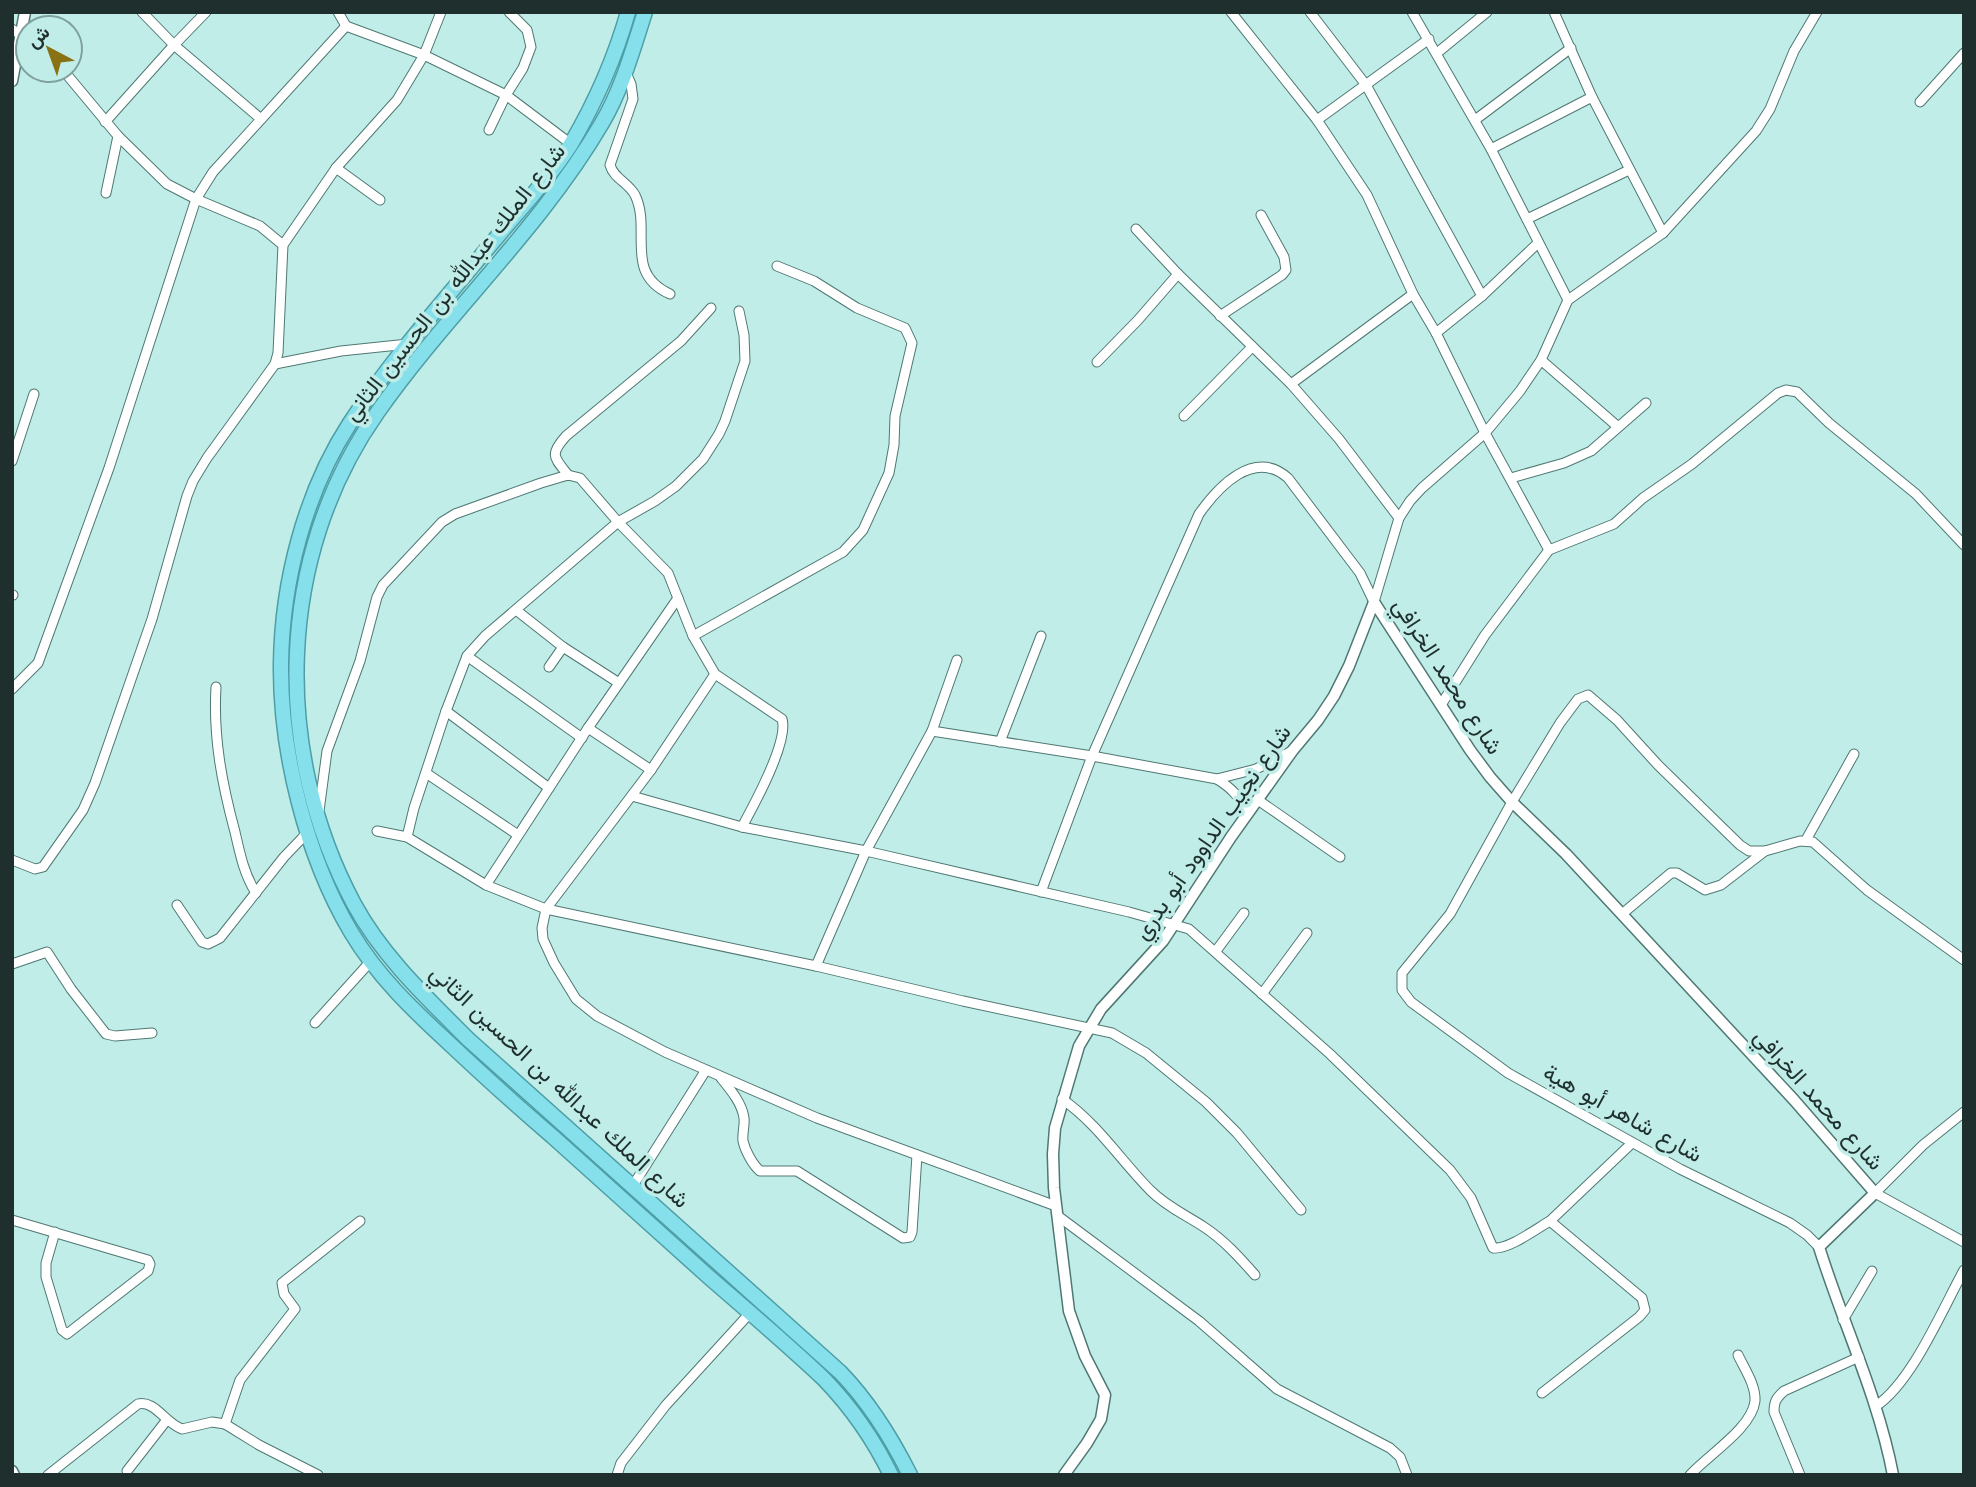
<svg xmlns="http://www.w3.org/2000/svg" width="1976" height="1487" font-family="'Work Sans',Vazirmatn,sans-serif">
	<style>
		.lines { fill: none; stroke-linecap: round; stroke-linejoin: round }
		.minor-casing { stroke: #4f7873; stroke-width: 11 }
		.tertiary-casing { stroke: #4f7873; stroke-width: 13 }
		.trunk-casing { stroke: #4e9ea6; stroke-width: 17 }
		.minor { stroke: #fff; stroke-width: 9 }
		.tertiary { stroke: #fff; stroke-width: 10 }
		.trunk { stroke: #86e0ec; stroke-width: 14 }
		.labels { text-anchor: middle; stroke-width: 7; stroke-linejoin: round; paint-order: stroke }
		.street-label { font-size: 23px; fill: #1e2f2d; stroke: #c1ede8 }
	</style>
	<rect width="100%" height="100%" fill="#c1ede8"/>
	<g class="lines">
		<g class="minor-casing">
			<g id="minor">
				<path d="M142,12l32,33 32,-33"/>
				<path d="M338,12l8,14 78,29 82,40 65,49"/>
				<path d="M1231,12l86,108 50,75 46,99 23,39 49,100 64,117"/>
				<path d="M1310,12l56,73 116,211"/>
				<path d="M1412,12l79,137 77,151"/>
				<path d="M1554,12l38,85 71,136"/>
				<path d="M12,29l16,11"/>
				<path d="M1437,53l50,-41"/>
				<path d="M63,70l55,66 49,48 29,15 64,27 23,19"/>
				<path d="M626,73l5,11 2,15 -23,66c4,14 18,17 25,30 17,35 -12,78 35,99"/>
				<path d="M1920,102l44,-49"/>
				<path d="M1317,120l112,-81"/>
				<path d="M1475,120l96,-72"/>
				<path d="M105,122l69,-77 87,74"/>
				<path d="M489,130l17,-35 17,-27 8,-21 -4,-17 -18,-18"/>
				<path d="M1491,149l101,-52"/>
				<path d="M336,168l44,32"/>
				<path d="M106,193l12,-57"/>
				<path d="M1527,219l102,-49"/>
				<path d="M1136,229l42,45 113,110 48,55 60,79"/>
				<path d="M1220,316l62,-41 4,-5 -2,-13 -23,-42"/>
				<path d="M1436,333l46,-37 56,-53"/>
				<path d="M1541,360l76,66"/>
				<path d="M1097,362l41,-42 40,-46"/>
				<path d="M275,364l66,-13 67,-7"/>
				<path d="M1291,384l122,-90"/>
				<path d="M1184,416l68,-69"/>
				<path d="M12,461l22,-67"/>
				<path d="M568,475c-14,-18 -19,-20 -2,-39l115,-95 30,-33"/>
				<path d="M1511,478l53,-15 27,-12 55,-48"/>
				<path d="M12,595h1"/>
				<path d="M1374,602l25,-84 11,-17 12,-13 63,-55 35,-42 21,-31 27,-60 95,-67 93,-102 14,-22 24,-58 23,-39"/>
				<path d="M516,610l47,37 56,36"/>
				<path d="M693,636l150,-84 20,-22 26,-57 5,-28 1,-29 17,-73 -7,-15 -48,-20 -43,-27 -37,-15"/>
				<path d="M467,656l115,82"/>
				<path d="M549,667l14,-20"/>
				<path d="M715,674l-64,96 -105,139 -4,19 1,11 11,24 22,36 21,17 68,36 152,66 239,88"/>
				<path d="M216,687c-3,50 6,97 19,145 5,22 9,42 21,61"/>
				<path d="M12,689l26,-26 71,-195 87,-269 17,-27 133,-146"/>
				<path d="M1441,705l44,-70 64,-85 65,-26 29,-26 49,-34 86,-71 8,-3 11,2 32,31 87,71 48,51"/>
				<path d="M446,711l103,77"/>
				<path d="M588,728l63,42"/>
				<path d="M932,731l160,25 125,23 39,-10 36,-18"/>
				<path d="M1000,742l41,-106"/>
				<path d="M426,773l92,62"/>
				<path d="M1217,779c16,10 23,18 30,36"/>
				<path d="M632,796l110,31 124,24 263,61 60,17 141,125 120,116 21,28 22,50c15,2 43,-19 57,-27l92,77 3,12 -6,7 -97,76"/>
				<path d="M1258,800l82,57"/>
				<path d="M319,811l8,-60 33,-90 17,-64 6,-12 59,-63 13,-8 86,-31 27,-8 12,3 38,44 50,51 25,63 22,38 67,45c7,22 -28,86 -40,108"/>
				<path d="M377,831l30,6 79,48 60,24 270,57 147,35 149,32 34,20 60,49 31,31 64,77"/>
				<path d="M407,837l7,-29 32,-97 21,-55 18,-20 133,-114 37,-21 21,-15 27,-27 16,-25 6,-13 20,-60 -1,-26 -5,-24"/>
				<path d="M1806,840l48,-86"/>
				<path d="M12,860l23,9 8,-2 40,-57 12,-27 57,-164 35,-123 6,-15 14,-23 68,-94 3,-11 5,-108 53,-77 61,-68 27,-45 17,-43"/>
				<path d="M486,885l102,-157 90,-130"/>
				<path d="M1041,892l51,-136 107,-242c19,-27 55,-66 89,-36l72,95 14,29"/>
				<path d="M177,905l25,37 6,2 12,-6 64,-81 23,-24"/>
				<path d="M1622,914l49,-41h6l28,17 16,-5 44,-34"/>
				<path d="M1216,951l28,-38"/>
				<path d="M12,964l35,-12 24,37 35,45 9,2 37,-3"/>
				<path d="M816,966l50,-115 66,-120 25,-71"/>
				<path d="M1262,994l45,-61"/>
				<path d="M315,1023l56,-62"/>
				<path d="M721,1078c9,11 21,25 23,40 1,7 -2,15 -1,23 2,9 9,23 17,30h37l106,67 7,-1 2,-5 5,-77"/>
				<path d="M1062,1099c36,25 59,62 89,92 16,16 35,24 53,36 20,13 36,31 51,48"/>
				<path d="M1964,1112l-41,33 -48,48 89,49"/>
				<path d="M632,1187l74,-117"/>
				<path d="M1058,1216l141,105 78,68 113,59 10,9 7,18"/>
				<path d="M12,1220l136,40 2,4 -2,7 -81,63 -5,-4 -16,-53v-14l9,-31"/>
				<path d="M1550,1221l82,-78"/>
				<path d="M1819,1247l-12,-12 -17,-12 -110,-54 -172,-96 -97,-71 -9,-12v-17l48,-59 62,-112 48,-79 18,-24 10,-4 29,25 41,45 82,80 9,6h16l35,-10 13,1 54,48 97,70"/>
				<path d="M1843,1320l29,-49"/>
				<path d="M1876,1406c36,-24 66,-96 88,-136"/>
				<path d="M225,1424l34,21 59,30"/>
				<path d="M127,1471l39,-50"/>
				<path d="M48,1475l90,-71c17,-4 27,19 44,25l30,-7 13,2 15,-44 55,-71 -11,-15 -2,-11 78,-62"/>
				<path d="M617,1475l4,-12 45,-58 84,-92"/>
				<path d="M1690,1475c18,-20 62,-47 65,-74 1,-16 -11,-33 -17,-46"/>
				<path d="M1800,1475l-26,-63c0,-10 2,-14 10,-21l75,-34"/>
			</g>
		</g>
		<g class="tertiary-casing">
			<g id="tertiary">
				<path d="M12,81l13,-69"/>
				<path d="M1374,602l96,148 20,27 22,25 54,52 52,56 176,190 81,93 -56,54c24,77 59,149 74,228"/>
				<path d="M12,1471l2,4"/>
				<path d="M1064,1475l23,-32 14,-24 4,-24 -20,-39 -16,-45 -15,-123 -1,-34 2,-26 24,-82 22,-37 62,-68 68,-104 62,-87 25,-30 16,-24 15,-30 25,-64"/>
			</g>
		</g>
		<g class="trunk-casing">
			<g id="trunk">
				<path d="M628,12c-13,46 -33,91 -57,132 -21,33 -49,63 -74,93 -50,60 -104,120 -147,186 -45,69 -68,159 -69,241 -1,87 25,192 70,268 26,44 63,79 100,113 33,31 67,62 101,91 53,47 105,95 158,142 38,33 77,66 114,101 26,27 50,61 67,96"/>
				<path d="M645,12c-12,37 -23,77 -43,111 -62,106 -155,190 -225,290 -101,144 -105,338 -23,491 28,52 73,94 115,136l371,332c29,30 51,65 70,103"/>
			</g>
		</g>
		<use href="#minor" class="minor"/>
		<use href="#tertiary" class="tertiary"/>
		<use href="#trunk" class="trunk"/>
	</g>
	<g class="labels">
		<g class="street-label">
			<text transform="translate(454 282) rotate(-52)" y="8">شارع الملك عبدالله بن الحسين الثاني</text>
			<text transform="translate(1448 676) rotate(57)" y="8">شارع محمد الخرافي</text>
			<text transform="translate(1212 832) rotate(-55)" y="8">شارع نجيب الداوود أبو بدري</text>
			<text transform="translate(560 1086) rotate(43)" y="8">شارع الملك عبدالله بن الحسين الثاني</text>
			<text transform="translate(1819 1099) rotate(48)" y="8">شارع محمد الخرافي</text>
			<text transform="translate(1623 1113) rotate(29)" y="8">شارع شاهر أبو هية</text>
		</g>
	</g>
	<rect width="1976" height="1487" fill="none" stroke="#1e2f2d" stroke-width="28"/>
	<g transform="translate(49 49) rotate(319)"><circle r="33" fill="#c1ede8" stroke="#80a19d" stroke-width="2"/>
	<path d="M0-5L12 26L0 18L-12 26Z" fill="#897214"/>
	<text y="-10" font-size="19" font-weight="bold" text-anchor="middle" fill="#1e2f2d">ش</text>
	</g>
</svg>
